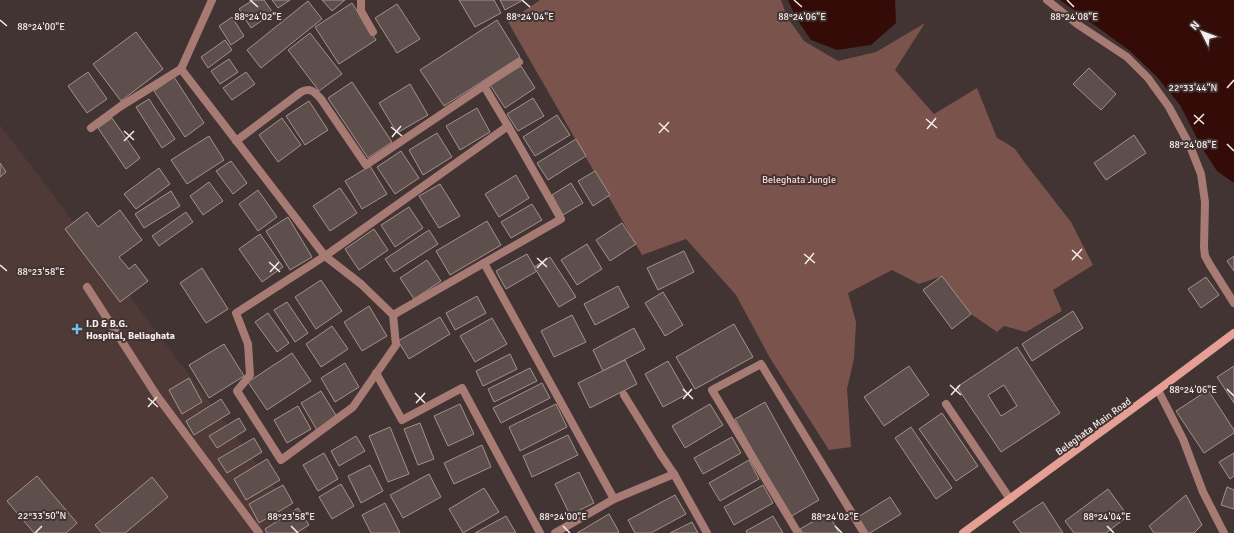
<svg xmlns="http://www.w3.org/2000/svg" width="1234" height="533" font-family="Signika,sans-serif">
	<style>
		.built { fill: #4f3a37 }
		.green { fill: #7b534d }
		.water { fill: #350b08 }
		.building { fill: #5e4f4d; stroke: #a2928f; fill-rule: evenodd }
		.lines { fill: none; stroke-linecap: round; stroke-linejoin: round }
		.lane { stroke: #a77a74; stroke-width: 8 }
		.street { stroke: #a77a74; stroke-width: 8 }
		.secondary { stroke: #e69f95; stroke-width: 8 }
		.ticks { fill: none; stroke: #f4ebea; stroke-width: 1.5 }
		.poi-dot { fill: #71c1f4; stroke: #413432; stroke-width: 1.5 }
		.labels { text-anchor: middle; stroke-width: 4; stroke-linejoin: round; paint-order: stroke }
		.park-label { font-size: 10px; fill: #fad8d3; stroke: #413432 }
		.poi-label { font-size: 10px; font-weight: bold; fill: #f4ebea; stroke: #413432; text-anchor: start }
		.street-label { font-size: 10px; fill: #f4ebea; stroke: #413432 }
		.ticks-label { font-size: 10px; text-anchor: middle; fill: #f4ebea; stroke: #413432; stroke-width: 4; stroke-linejoin: round; paint-order: stroke }
	</style>
	<rect width="100%" height="100%" fill="#413432"/>
	<path class="built" d="M0,125l309,408h-309z"/>
	<path class="green" d="M540,0h241l6,17 17,24 34,20 38,-9 49,-29 -30,47 39,44 43,-26 20,50 9,5 9,6 10,14 46,59 22,43 -40,25 9,21 -36,21 -22,-6 -7,6 -26,-18 -29,-38 -23,8 -27,-14 -44,23 8,29 -2,37 -7,30 4,58 -22,3 -59,-92 -34,-63 -50,-56 -44,16 -134,-233z"/>
	<g class="water">
		<path d="M788,0h107l1,23 -25,22 -34,5 -26,-10 -15,-22z"/>
		<path d="M1060,0h174v183l-17,-12 -15,-23 -22,-43 -23,-28 -27,-26z"/>
	</g>
	<g class="building">
		<path d="M253,0h11l9,13 -22,15 -12,-19z"/>
		<path d="M272,0h18l-12,8z"/>
		<path d="M322,0h23l-13,11z"/>
		<path d="M459,0h35l7,13 -26,14z"/>
		<path d="M500,0h23l-18,10z"/>
		<path d="M308,1l14,18 -61,49 -14,-18z"/>
		<path d="M352,3l24,37 -37,24 -24,-37z"/>
		<path d="M397,4l23,35 -23,14 -22,-35z"/>
		<path d="M232,17l12,19 -13,9 -12,-19z"/>
		<path d="M497,20l23,37 -76,49 -24,-36z"/>
		<path d="M136,32l27,37 -42,32 -28,-37z"/>
		<path d="M310,33l32,41 -23,17 -31,-41z"/>
		<path d="M225,40l7,10 -24,18 -7,-11z"/>
		<path d="M229,59l9,13 -18,12 -9,-13z"/>
		<path d="M521,66l14,22 -30,20 -15,-23z"/>
		<path d="M1089,68l27,26 -15,16 -28,-26z"/>
		<path d="M88,72l19,27 -20,14 -19,-27z"/>
		<path d="M246,72l9,12 -23,16 -9,-12z"/>
		<path d="M174,77l30,46 -19,14 -31,-46z"/>
		<path d="M352,82l40,60 -24,16 -40,-60z"/>
		<path d="M410,84l18,31 -31,18 -18,-30z"/>
		<path d="M533,98l11,18 -26,15 -11,-17z"/>
		<path d="M149,99l26,40 -13,9 -26,-41z"/>
		<path d="M309,101l19,29 -23,15 -19,-29z"/>
		<path d="M477,108l13,24 -30,18 -14,-24z"/>
		<path d="M557,115l13,20 -35,21 -12,-19z"/>
		<path d="M112,118l28,40 -14,11 -28,-41z"/>
		<path d="M282,118l19,27 -23,17 -19,-27z"/>
		<path d="M437,133l15,24 -29,18 -14,-25z"/>
		<path d="M1134,135l12,18 -40,27 -12,-17z"/>
		<path d="M209,136l15,24 -37,24 -16,-24z"/>
		<path d="M576,139l10,17 -38,24 -11,-17z"/>
		<path d="M401,151l18,27 -24,16 -18,-27z"/>
		<path d="M231,161l16,22 -14,11 -17,-23z"/>
		<path d="M0,163l6,9 -6,5z"/>
		<path d="M370,166l17,28 -25,15 -17,-28z"/>
		<path d="M159,168l11,16 -34,25 -12,-15z"/>
		<path d="M595,171l15,24 -17,11 -15,-25z"/>
		<path d="M516,175l13,23 -30,19 -14,-23z"/>
		<path d="M209,182l14,19 -20,14 -13,-19z"/>
		<path d="M571,183l12,20 -20,12 -11,-20z"/>
		<path d="M440,184l20,32 -21,12 -20,-32z"/>
		<path d="M340,188l17,25 -27,18 -17,-25z"/>
		<path d="M258,190l19,27 -19,14 -19,-27z"/>
		<path d="M171,191l9,15 -36,22 -9,-14z"/>
		<path d="M532,204l10,16 -31,18 -10,-16z"/>
		<path d="M409,207l14,21 -28,19 -14,-22z"/>
		<path d="M120,210l22,30 -23,17 10,12 6,-5 13,17 -28,21 -55,-73 22,-17 11,15z"/>
		<path d="M186,212l7,10 -34,24 -7,-10z"/>
		<path d="M288,217l24,40 -22,13 -24,-39z"/>
		<path d="M487,221l14,24 -51,30 -14,-24z"/>
		<path d="M622,223l14,21 -26,17 -14,-21z"/>
		<path d="M374,229l14,21 -29,20 -14,-21z"/>
		<path d="M429,230l9,14 -44,28 -9,-13z"/>
		<path d="M260,234l23,33 -21,15 -23,-33z"/>
		<path d="M587,244l15,25 -25,16 -16,-25z"/>
		<path d="M684,251l10,21 -36,18 -11,-22z"/>
		<path d="M527,254l10,17 -31,18 -10,-18z"/>
		<path d="M1234,256v15l-7,-10z"/>
		<path d="M550,257l26,40 -17,10 -25,-40z"/>
		<path d="M427,260l14,21 -27,18 -14,-21z"/>
		<path d="M202,268l26,41 -22,14 -26,-40z"/>
		<path d="M942,276l29,38 -19,15 -29,-39z"/>
		<path d="M1206,277l13,18 -18,13 -13,-19z"/>
		<path d="M321,280l21,31 -26,18 -21,-32z"/>
		<path d="M618,286l11,21 -34,18 -11,-21z"/>
		<path d="M663,292l20,33 -18,11 -20,-33z"/>
		<path d="M477,296l9,17 -31,17 -9,-17z"/>
		<path d="M287,302l21,31 -13,9 -21,-32z"/>
		<path d="M369,306l18,30 -25,15 -18,-29z"/>
		<path d="M1073,311l10,17 -51,33 -10,-17z"/>
		<path d="M268,313l21,30 -12,9 -22,-30z"/>
		<path d="M572,315l14,27 -32,15 -13,-26z"/>
		<path d="M440,317l10,17 -41,25 -11,-18z"/>
		<path d="M492,318l15,26 -32,18 -15,-26z"/>
		<path d="M734,324l19,33 -58,32 -19,-32z"/>
		<path d="M332,326l16,23 -27,18 -15,-23z"/>
		<path d="M634,328l11,21 -42,22 -10,-21z"/>
		<path d="M224,344l20,32 -35,22 -20,-33z"/>
		<path d="M1017,347l43,66 -59,39 -44,-65zM1004,385l13,21 -16,10 -13,-21z"/>
		<path d="M292,353l19,28 -44,29 -19,-28z"/>
		<path d="M510,354l7,15 -34,17 -7,-15z"/>
		<path d="M625,360l12,24 -47,24 -12,-25z"/>
		<path d="M668,361l19,33 -24,13 -18,-33z"/>
		<path d="M345,363l14,24 -24,15 -14,-24z"/>
		<path d="M909,366l20,29 -45,31 -20,-29z"/>
		<path d="M1234,366v37l-17,-26z"/>
		<path d="M530,368l7,13 -43,21 -6,-13z"/>
		<path d="M189,378l13,24 -20,12 -13,-24z"/>
		<path d="M542,383l8,15 -49,25 -8,-15z"/>
		<path d="M1208,390l26,40v3l-30,20 -28,-42z"/>
		<path d="M321,391l16,26 -20,13 -16,-27z"/>
		<path d="M221,399l9,14 -36,22 -8,-14z"/>
		<path d="M765,402l54,98 -29,17 -55,-98z"/>
		<path d="M460,404l14,30 -26,12 -14,-30z"/>
		<path d="M556,404l11,23 -47,24 -11,-24z"/>
		<path d="M710,404l13,21 -38,23 -13,-22z"/>
		<path d="M298,406l13,23 -24,14 -13,-23z"/>
		<path d="M942,413l36,53 -22,15 -37,-52z"/>
		<path d="M239,418l7,12 -29,18 -8,-12z"/>
		<path d="M420,423l14,36 -16,6 -14,-36z"/>
		<path d="M390,427l19,47 -21,8 -19,-46z"/>
		<path d="M911,427l41,61 -16,11 -41,-61z"/>
		<path d="M568,435l10,20 -46,22 -9,-21z"/>
		<path d="M356,436l9,15 -26,15 -8,-15z"/>
		<path d="M732,437l9,16 -38,21 -9,-16z"/>
		<path d="M254,438l8,14 -35,21 -9,-14z"/>
		<path d="M482,445l9,22 -37,17 -10,-21z"/>
		<path d="M324,453l14,26 -20,12 -15,-26z"/>
		<path d="M1234,453v23l-4,3 -11,-17z"/>
		<path d="M267,459l13,21 -34,20 -12,-21z"/>
		<path d="M749,460l10,19 -39,22 -11,-18z"/>
		<path d="M370,465l13,26 -22,12 -13,-27z"/>
		<path d="M579,472l15,31 -24,12 -15,-31z"/>
		<path d="M429,474l12,23 -38,21 -13,-23z"/>
		<path d="M37,476l40,47 -11,10h-32l-27,-32z"/>
		<path d="M152,477l16,20 -43,36h-23l-7,-8z"/>
		<path d="M341,484l13,22 -22,13 -13,-22z"/>
		<path d="M283,485l10,18 -34,20 -10,-19z"/>
		<path d="M763,485l10,18 -39,22 -10,-18z"/>
		<path d="M1227,487l7,3v19l-13,-4z"/>
		<path d="M484,488l15,24 -36,21 -14,-24z"/>
		<path d="M1108,489l20,27 -22,17h-32l-9,-12z"/>
		<path d="M675,495l11,19 -35,19h-16l-7,-13z"/>
		<path d="M1186,495l16,30 -8,8h-40l-5,-7z"/>
		<path d="M890,497l11,17 -31,19h-3l-9,-16z"/>
		<path d="M1043,502l20,31h-42l-8,-11z"/>
		<path d="M385,503l15,30h-29l-9,-18z"/>
		<path d="M298,508l11,17 -13,8h-29l-2,-4z"/>
		<path d="M828,513l11,20h-36l-3,-4z"/>
		<path d="M609,514l10,18 -1,1h-41z"/>
		<path d="M506,516l10,17h-41z"/>
		<path d="M773,516l10,17h-36l-1,-2z"/>
		<path d="M692,522l6,11h-28z"/>
	</g>
	<g class="lines">
		<g class="lane">
			<path d="M87,287l70,109 102,137"/>
			<path d="M624,395l37,60"/>
		</g>
		<g class="street">
			<path d="M212,0l-31,69 144,187 36,28 32,31 168,-96 -53,-93 -183,130 -89,57 12,31 2,31 -13,16 44,69 72,-53 43,-62 -3,-30"/>
			<path d="M361,0v11l12,21"/>
			<path d="M1047,0l30,24 50,33 21,21 21,29 21,39 11,28 4,28 -1,45 1,9 5,9 24,38"/>
			<path d="M484,86l24,40"/>
			<path d="M91,128l30,-22 60,-37"/>
			<path d="M236,141l65,-49c9,-5 14,0 20,7l45,66 153,-103"/>
			<path d="M484,263l130,236 60,-25 33,59"/>
			<path d="M376,373l26,47 60,-32 78,145"/>
			<path d="M1158,390l25,49 20,53 21,41"/>
			<path d="M946,404l64,95"/>
			<path d="M661,455l13,19"/>
			<path d="M555,533l59,-34"/>
			<path d="M798,533l-86,-143 49,-26 103,169"/>
		</g>
		<path class="secondary" d="M963,533l195,-143 76,-57"/>
	</g>
	<path class="ticks" d="M250,0l8,7M522,0l8,7M794,0l8,7M1067,0l7,7M0,20l7,6M1227,88l7,-8M1194,115l10,9M926,119l11,9M659,123l10,9M1194,124l10,-10M391,127l11,9M927,129l9,-11M124,131l10,9M659,133l10,-11M392,137l9,-11M124,141l10,-10M1227,144l7,7M1072,250l10,9M804,254l11,9M537,258l10,9M1072,260l10,-11M269,262l11,10M805,264l9,-11M0,265l7,6M537,268l10,-10M270,272l9,-10M950,385l11,10M683,389l10,10M1227,389l7,7M415,393l10,10M951,395l9,-10M148,398l10,9M683,399l9,-10M416,403l9,-10M148,407l9,-10M291,526l7,7M563,526l7,7M835,526l7,7M1107,526l7,7M35,533l7,-7"/>
	<path class="poi-dot" d="M75 323h4v4h4v4h-4v4h-4v-4h-4v-4h4z"/>
	<g class="labels">
		<g class="park-label">
			<text x="799" y="183">Beleghata Jungle</text>
		</g>
		<g class="poi-label">
			<text x="86" y="327">I.D &amp; B.G.<tspan x="86" dy="12">Hospital, Beliaghata</tspan></text>
		</g>
		<g class="street-label">
			<text transform="translate(1093 426) rotate(-36)" y="4">Beleghata Main Road</text>
		</g>
	</g>
	<g class="ticks-label">
		<text x="258" y="20">88°24'02"E</text>
		<text x="530" y="20">88°24'04"E</text>
		<text x="802" y="20">88°24'06"E</text>
		<text x="1074" y="20">88°24'08"E</text>
		<text x="41" y="30">88°24'00"E</text>
		<text x="1193" y="91">22°33'44"N</text>
		<text x="1193" y="148">88°24'08"E</text>
		<text x="41" y="275">88°23'58"E</text>
		<text x="1193" y="393">88°24'06"E</text>
		<text x="42" y="519">22°33'50"N</text>
		<text x="291" y="520">88°23'58"E</text>
		<text x="563" y="520">88°24'00"E</text>
		<text x="835" y="520">88°24'02"E</text>
		<text x="1107" y="520">88°24'04"E</text>
	</g>
	<g transform="translate(1202 32) rotate(312)" stroke="#413432" stroke-width="3" paint-order="stroke">
	<path d="M0-3L7 15L0 10L-7 15Z" fill="#f4ebea"/>
	<text y="-6" font-size="11" font-weight="bold" text-anchor="middle" fill="#f4ebea">N</text>
	</g>
</svg>
